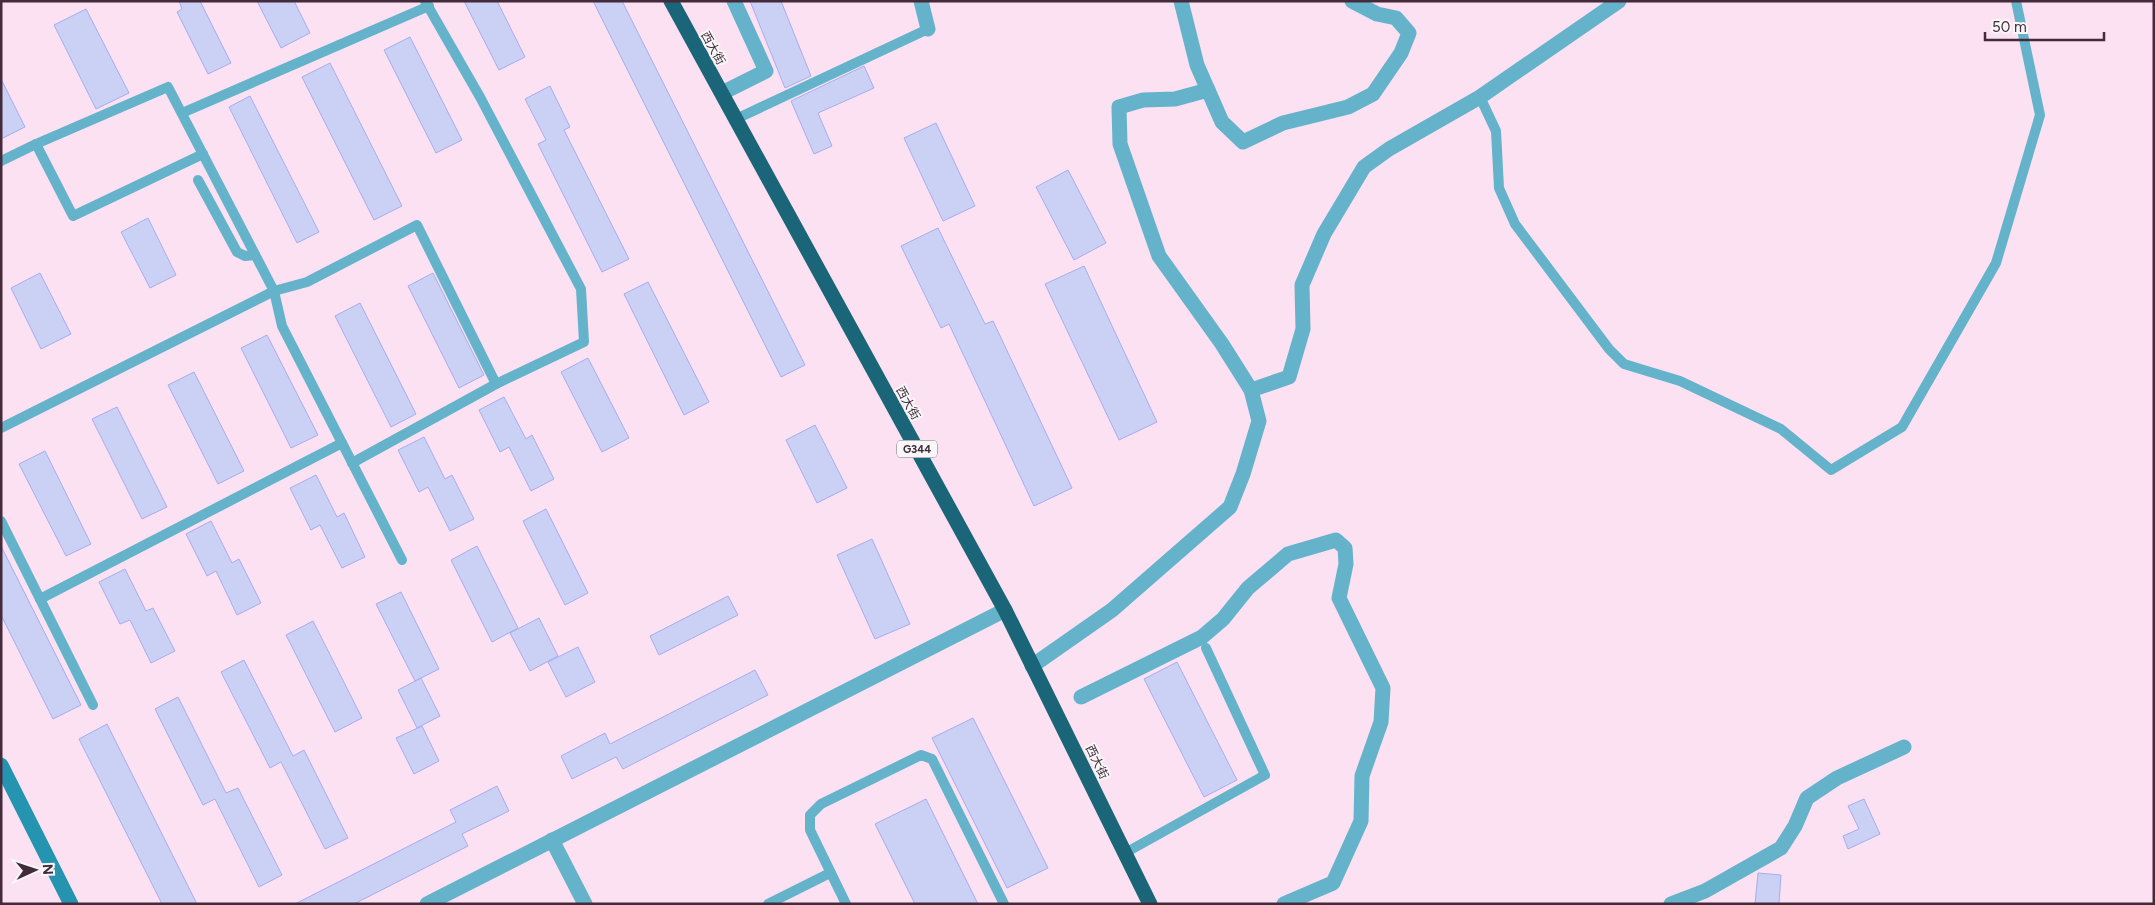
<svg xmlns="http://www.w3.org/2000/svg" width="2155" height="905" font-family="Figtree,'Noto Sans SC',sans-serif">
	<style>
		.building { fill: #cbd0f5; stroke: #a6adee }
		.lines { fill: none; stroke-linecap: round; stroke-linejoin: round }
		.lane { stroke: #64b3cb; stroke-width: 10 }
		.street { stroke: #64b3cb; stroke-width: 15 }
		.secondary { stroke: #2594b0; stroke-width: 15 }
		.highway { stroke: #1b6578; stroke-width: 15 }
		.labels { text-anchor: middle; stroke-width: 4; stroke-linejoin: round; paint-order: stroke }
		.shield { fill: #f7f7f7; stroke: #7a6874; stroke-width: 1 }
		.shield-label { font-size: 11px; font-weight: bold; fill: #442b3c }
		.street-label { font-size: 12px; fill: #442b3c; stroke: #f7f7f7 }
	</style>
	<rect width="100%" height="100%" fill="#fce1f2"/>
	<g class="building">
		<path d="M179,1h21l31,62 -23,11 -31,-62 5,-3z"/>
		<path d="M257,1h37l16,32 -29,15z"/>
		<path d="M464,1h33l28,56 -26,13z"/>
		<path d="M593,1h29l183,364 -24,12z"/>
		<path d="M750,1h31l30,75 -26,12z"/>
		<path d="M86,9l43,84 -33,16 -42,-84z"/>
		<path d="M410,37l52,103 -26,13 -52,-103z"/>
		<path d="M330,63l72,143 -28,14 -72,-143z"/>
		<path d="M864,66l10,22 -56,25 14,33 -18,8 -23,-53z"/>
		<path d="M1,79l24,48 -24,12z"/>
		<path d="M550,86l20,41 -6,3 65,129 -27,13 -64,-128 8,-4 -21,-41z"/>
		<path d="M250,96l69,136 -22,11 -68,-136z"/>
		<path d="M936,123l39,83 -32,15 -39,-83z"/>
		<path d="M1068,170l38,73 -32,17 -38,-73z"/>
		<path d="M148,218l28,57 -26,13 -29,-56z"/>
		<path d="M938,228l47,96 8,-3 79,167 -38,18 -85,-182 -8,4 -40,-82z"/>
		<path d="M1084,266l73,156 -38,18 -74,-156z"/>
		<path d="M40,273l31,61 -30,15 -30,-61z"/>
		<path d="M433,273l51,102 -25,13 -51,-102z"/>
		<path d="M648,282l61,120 -25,13 -60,-121z"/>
		<path d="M360,303l56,111 -25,13 -56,-111z"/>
		<path d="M267,335l51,100 -27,13 -50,-100z"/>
		<path d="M588,358l41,80 -27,14 -41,-80z"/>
		<path d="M194,372l50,99 -26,13 -50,-99z"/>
		<path d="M504,397l22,42 6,-4 22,44 -23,12 -22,-44 -9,5 -21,-42z"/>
		<path d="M117,407l50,100 -25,12 -50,-100z"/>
		<path d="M815,425l32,63 -30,15 -31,-63z"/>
		<path d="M424,437l21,42 7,-4 22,44 -24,12 -22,-44 -9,5 -21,-42z"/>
		<path d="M45,451l46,93 -25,12 -47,-92z"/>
		<path d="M316,475l21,42 7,-4 21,44 -23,11 -22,-43 -9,5 -21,-42z"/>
		<path d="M546,509l42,84 -23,12 -42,-84z"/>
		<path d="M211,521l21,42 7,-4 22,44 -24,12 -21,-44 -9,5 -21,-42z"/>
		<path d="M872,539l38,85 -35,15 -38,-84z"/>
		<path d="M1,546l80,159 -28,14 -52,-104z"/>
		<path d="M477,546l41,82 -26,14 -41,-82z"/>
		<path d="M125,569l21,42 7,-3 22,43 -24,12 -21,-43 -10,4 -21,-42z"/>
		<path d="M401,592l38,77 -24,12 -39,-77z"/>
		<path d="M728,596l10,19 -79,40 -9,-19z"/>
		<path d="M539,618l19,38 -28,15 -20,-38z"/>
		<path d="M313,621l49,97 -27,14 -49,-97z"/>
		<path d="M578,647l17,35 -29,15 -18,-35z"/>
		<path d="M244,660l49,96 11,-6 44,88 -23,11 -44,-87 -11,6 -49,-96z"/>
		<path d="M1177,662l60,118 -33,17 -60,-118z"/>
		<path d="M755,670l13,25 -145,74 -7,-12 -44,22 -11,-23 44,-23 5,11z"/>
		<path d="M421,678l19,38 -23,12 -19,-38z"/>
		<path d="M178,697l48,96 12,-5 44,87 -23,12 -44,-88 -12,6 -48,-96z"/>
		<path d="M973,718l75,150 -41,20 -75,-150z"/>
		<path d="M107,724l90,180h-35l-83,-165z"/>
		<path d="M422,726l17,35 -25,13 -18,-36z"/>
		<path d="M497,786l12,25 -47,23 6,12 -114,58h-59l161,-82 -6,-12z"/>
		<path d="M926,799l52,105h-63l-40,-80z"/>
		<path d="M1864,799l16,35 -32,15 -5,-13 16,-7 -11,-23z"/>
		<path d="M1758,873l23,2 -2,29h-24z"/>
	</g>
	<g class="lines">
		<g class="lane">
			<path d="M1480,97l16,34 3,57 16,36 94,125 15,15 56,17 101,48 50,41 71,-43 94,-164 44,-148 -24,-114"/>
			<path d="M182,113l247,-107"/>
			<path d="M736,119l192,-90"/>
			<path d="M36,144l37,72 130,-62"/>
			<path d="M1,161l35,-17 132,-57 106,204 8,35 120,234"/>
			<path d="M198,180l39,72 8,4 10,-1"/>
			<path d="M1,428l273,-137 33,-9 110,-57 79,159 88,-42 -3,-53 -101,-192 -55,-96"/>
			<path d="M352,463l144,-79"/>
			<path d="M1,521l92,184"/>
			<path d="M40,599l302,-156"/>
			<path d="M1125,853l140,-78 -59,-127"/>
			<path d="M768,904l62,-31"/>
			<path d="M846,904l-36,-74v-15l11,-11 100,-49 11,4 72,145"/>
		</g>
		<g class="street">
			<path d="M921,1l7,28"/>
			<path d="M1181,1l16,64 11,25 14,32 21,20 40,-19 65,-16 25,-13 28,-41 8,-20 -13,-15 -19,-4 -25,-13"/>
			<path d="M722,93l44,-22 -32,-70"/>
			<path d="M1251,390l38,-13 14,-48 -1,-44 22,-51 40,-67 25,-18 91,-52 139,-96"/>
			<path d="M1032,666l80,-56 118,-103 13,-33 16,-53 -8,-31 -29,-46 -63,-88 -39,-112 -1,-37 24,-7 32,-1 33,-9"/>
			<path d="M1081,697l121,-60 21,-18 25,-31 40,-34 48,-14 9,8 1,16 -7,34 44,90 -2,34 -19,54 -1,45 -28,62 -49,21"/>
			<path d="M552,840l33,64"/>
			<path d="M427,904l578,-294"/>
			<path d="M1671,904l34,-13 76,-43 14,-22 12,-28 30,-20 67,-31"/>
		</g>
		<path class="secondary" d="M1,765l70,139"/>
		<path class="highway" d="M671,1l334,609 145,294"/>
	</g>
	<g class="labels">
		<rect class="shield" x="897" y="440.5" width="40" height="17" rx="4"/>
		<g class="shield-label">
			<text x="917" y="453">G344</text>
		</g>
		<g class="street-label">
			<text transform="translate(713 48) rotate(61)" y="4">西大街</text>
			<text transform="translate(908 403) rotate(61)" y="4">西大街</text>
			<text transform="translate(1097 762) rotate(64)" y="4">西大街</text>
		</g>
	</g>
	<rect width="2155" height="905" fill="none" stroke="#442b3c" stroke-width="5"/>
	<g transform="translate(35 870) rotate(87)" stroke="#f7f7f7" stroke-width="4" paint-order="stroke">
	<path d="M0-4L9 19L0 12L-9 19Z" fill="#442b3c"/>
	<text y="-8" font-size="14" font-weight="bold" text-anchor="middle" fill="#442b3c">N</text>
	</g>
	<path d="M1985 32v8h119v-8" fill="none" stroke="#442b3c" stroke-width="2.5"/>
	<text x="1992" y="32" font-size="15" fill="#442b3c" stroke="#f7f7f7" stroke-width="4" paint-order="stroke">50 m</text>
</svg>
